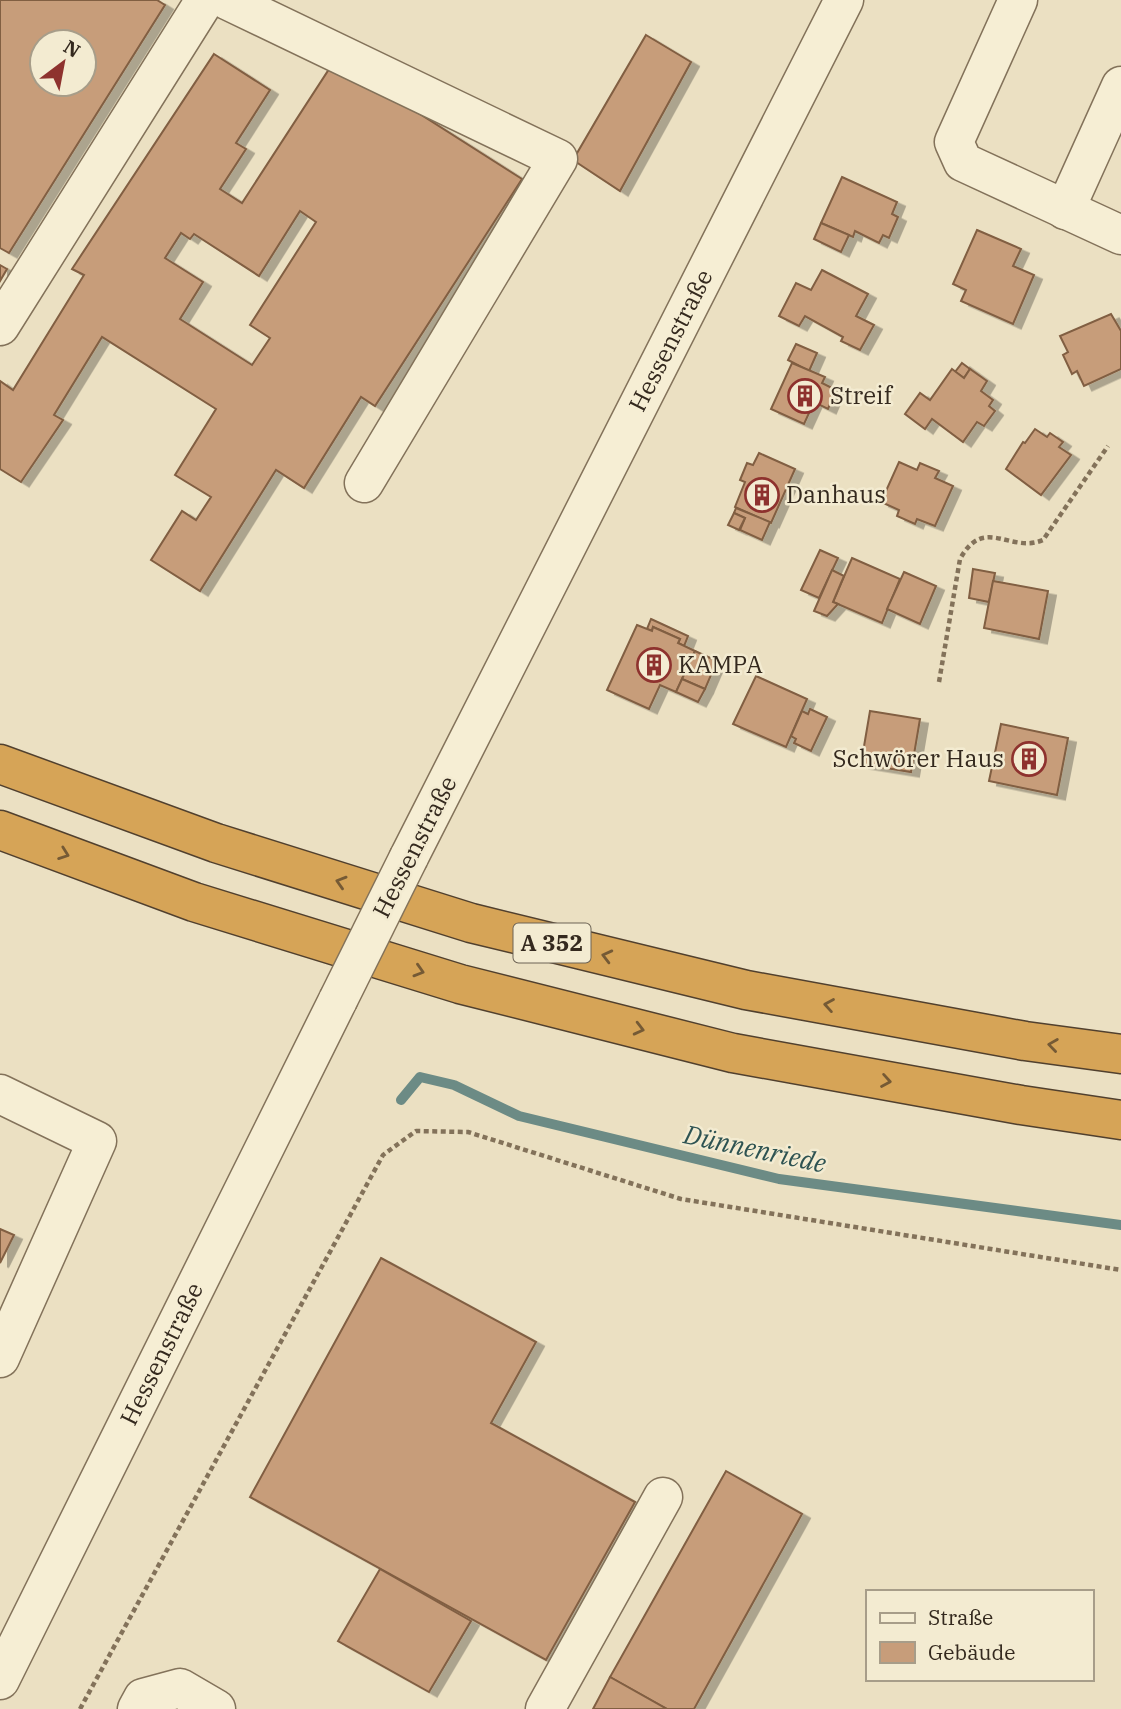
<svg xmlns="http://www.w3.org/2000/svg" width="1121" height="1709" font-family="'IBM Plex Serif',serif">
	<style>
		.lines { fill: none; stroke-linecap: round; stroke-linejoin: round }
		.stream { stroke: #6c8b85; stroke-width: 10 }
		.building { fill: #c79d7a; stroke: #815e42; stroke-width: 2; fill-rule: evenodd; filter: url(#shadow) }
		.minor-casing { stroke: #83725a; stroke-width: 41 }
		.highway-casing { stroke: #51402e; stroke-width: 41 }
		.path { stroke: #83725a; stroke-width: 4.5; stroke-dasharray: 5 3.5; stroke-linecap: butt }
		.minor { stroke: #f6eed4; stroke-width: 38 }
		.highway { stroke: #d6a457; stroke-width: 38 }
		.minor-bridge-casing { stroke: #83725a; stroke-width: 41; stroke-linecap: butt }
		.minor-bridge { stroke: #f6eed4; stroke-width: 38 }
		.oneway { stroke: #755a35 }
		.labels { text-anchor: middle; stroke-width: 5; stroke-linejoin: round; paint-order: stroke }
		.shield { fill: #f3ebd1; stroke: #6d6354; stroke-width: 2 }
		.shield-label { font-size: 23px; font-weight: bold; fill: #34291e }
		.street-label { font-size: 24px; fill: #34291e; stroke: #f3ebd1 }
		.poi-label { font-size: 24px; fill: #34291e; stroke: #f3ebd1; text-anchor: start }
		.water-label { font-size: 26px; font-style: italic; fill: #2e5352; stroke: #f3ebd1 }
	</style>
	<defs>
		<filter id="shadow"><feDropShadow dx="8" dy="4.5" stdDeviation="0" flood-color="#0004"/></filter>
	</defs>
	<rect width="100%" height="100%" fill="#ebe0c2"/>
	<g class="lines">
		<path class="stream" d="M401,1100l19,-23 34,8 65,31 260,63 342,46"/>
	</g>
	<g class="building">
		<path d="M0,0h157l8,5 -156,248 -9,-5zM42,42h42v42h-42z"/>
		<path d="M646,35l45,27 -71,129 -47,-31z"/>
		<path d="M214,54l56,36 -34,53 10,6 -26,40 22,14 93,-143 187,119 -147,227 -14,-9 -57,91 -28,-18 -76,121 -49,-31 31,-49 14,9 15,-23 -36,-22 41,-66 -114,-72 -48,78 9,5 -42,62 -21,-13v-88l13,9 71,-115 -12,-6zM300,211l16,11 -66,103 20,13 -18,27 -72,-46 23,-37 -38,-24 16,-25 9,6 4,-5 65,42z"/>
		<path d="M842,177l55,25 -5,12 6,3 -9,21 -6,-3 -4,8 -24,-12 -2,6 -32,-14z"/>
		<path d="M821,223l28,12 -8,17 -27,-13z"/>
		<path d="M977,230l44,19 -8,17 21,9 -21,49 -52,-23 5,-11 -13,-6z"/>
		<path d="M0,265l7,4 -7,12z"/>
		<path d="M822,270l46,24 -12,22 18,9 -14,25 -19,-9 2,-4 -38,-21 -6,10 -20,-10 17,-33 15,7z"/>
		<path d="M1111,314l10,17v38l-37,17 -7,-15 -5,3 -9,-19 5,-3 -8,-16z"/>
		<path d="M796,344l21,9 -8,18 -21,-11z"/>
		<path d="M792,363l33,14 -3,6 14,7 -8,19 -14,-7 -10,22 -33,-15z"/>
		<path d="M962,363l8,6 -6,9 -9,-6z"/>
		<path d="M952,369l12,9 6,-9 17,12 -6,10 12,9 -4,6 6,5 -11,15 -7,-4 -14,20 -31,-23 -7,10 -20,-15 15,-21 10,7z"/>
		<path d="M1035,429l12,8 3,-4 13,9 -4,5 12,8 -30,40 -35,-26 17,-27 2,1z"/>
		<path d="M759,453l36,16 -24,54 -36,-16 10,-25 -5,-2 7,-17 6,2z"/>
		<path d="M899,462l18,8 3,-7 19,8 -4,7 18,8 -18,40 -18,-7 -2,5 -18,-8 2,-6 -18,-8z"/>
		<path d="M736,508l34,14 -8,18 -22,-10 5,-12 -11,-5z"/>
		<path d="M734,513l11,5 -6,12 -11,-5z"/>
		<path d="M820,550l18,8 -19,40 -18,-8z"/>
		<path d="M852,558l48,21 -18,44 -49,-21z"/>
		<path d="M973,569l22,4 -6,29 -20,-4z"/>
		<path d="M832,570l12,6 -11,26 5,2 -11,12 -13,-5z"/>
		<path d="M904,572l32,14 -16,38 -33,-15z"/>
		<path d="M993,581l55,10 -9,48 -55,-11z"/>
		<path d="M651,619l37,17 -4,10 -6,-3 2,-4 -27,-12 -1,4 -5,-2z"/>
		<path d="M637,625l15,6 1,-4 27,12 -2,4 17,8 -19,41 -16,-7 -11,24 -42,-19z"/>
		<path d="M695,651l22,10 -12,28 -23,-10z"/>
		<path d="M756,676l51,23 -21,48 -53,-23z"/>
		<path d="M682,679l23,10 -7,13 -22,-10z"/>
		<path d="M810,709l17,8 -16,34 -17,-8 2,-4 -5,-3 11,-25 6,3z"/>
		<path d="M870,711l50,8 -9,53 -50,-8z"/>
		<path d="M1001,724l67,14 -11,57 -68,-14z"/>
		<path d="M0,1229l14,6 -14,28z"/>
		<path d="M381,1258l155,84 -45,81 144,79 -89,158 -296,-163z"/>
		<path d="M726,1471l76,43 -108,195h-27l-57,-32z"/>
		<path d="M380,1569l91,52 -42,71 -91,-51z"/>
		<path d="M610,1677l57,32h-74z"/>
	</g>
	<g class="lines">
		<g class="minor-casing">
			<g id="minor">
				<path d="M227,0l331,159 -194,324"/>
				<path d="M1018,0l-64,142 9,20 158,73"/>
				<path d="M1065,210l56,-124"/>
				<path d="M0,326l205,-326"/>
				<path id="s1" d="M409,857l435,-857"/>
				<path d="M0,1094l97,47 -97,217"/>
				<path id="s2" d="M0,1680l338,-680"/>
				<path d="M137,1709l6,-11 37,-10 36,21"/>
				<path d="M545,1709l118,-212"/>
			</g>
		</g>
		<g class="highway-casing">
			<g id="highway">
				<path d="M0,764l216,79 255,80 275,67 279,51 96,13"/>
				<path d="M0,830l194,72 266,82 273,69 288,52 100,15"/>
			</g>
		</g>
		<g class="path">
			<path d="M939,682l21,-123c24,-44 50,-5 83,-19l65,-94"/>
			<path d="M80,1709l303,-554 33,-24 52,1 213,67 440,71"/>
		</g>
		<use href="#minor" class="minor"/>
		<use href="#highway" class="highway"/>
		<g class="minor-bridge-casing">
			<path id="minor-bridge" d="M338,1000l71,-143"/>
		</g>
		<use href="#minor-bridge" class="minor-bridge"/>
	</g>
	<defs><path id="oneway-chevron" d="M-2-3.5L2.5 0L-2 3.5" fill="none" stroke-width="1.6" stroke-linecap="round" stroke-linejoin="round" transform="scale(1.75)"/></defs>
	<g class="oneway">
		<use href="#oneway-chevron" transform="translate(64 854) rotate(20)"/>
		<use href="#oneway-chevron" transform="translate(341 882) rotate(-163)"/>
		<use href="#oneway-chevron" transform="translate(607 956) rotate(-166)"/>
		<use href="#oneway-chevron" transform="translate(419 971) rotate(17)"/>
		<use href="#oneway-chevron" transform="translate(829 1005) rotate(-170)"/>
		<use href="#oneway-chevron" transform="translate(639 1029) rotate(14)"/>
		<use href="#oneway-chevron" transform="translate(1053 1045) rotate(-172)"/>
		<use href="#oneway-chevron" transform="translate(886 1081) rotate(10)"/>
	</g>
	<defs>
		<g id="building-ring" transform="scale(1.75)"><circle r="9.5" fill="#f3ebd1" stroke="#8e322e" stroke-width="1.5"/><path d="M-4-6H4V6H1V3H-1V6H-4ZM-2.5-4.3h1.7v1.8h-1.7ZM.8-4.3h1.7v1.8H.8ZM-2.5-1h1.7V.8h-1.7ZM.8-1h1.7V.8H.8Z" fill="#8e322e"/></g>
	</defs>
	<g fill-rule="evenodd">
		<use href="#building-ring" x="805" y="396"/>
		<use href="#building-ring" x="762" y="495"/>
		<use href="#building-ring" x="654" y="665"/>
		<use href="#building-ring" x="1029" y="759"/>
	</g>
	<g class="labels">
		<rect class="shield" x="513.5" y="923.5" width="77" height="39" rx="5"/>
		<g class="shield-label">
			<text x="552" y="951">A 352</text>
		</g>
		<g class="street-label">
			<text dy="8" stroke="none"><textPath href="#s1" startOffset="579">Hessenstraße</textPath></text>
			<text transform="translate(415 847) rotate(-63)" y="8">Hessenstraße</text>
			<text dy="8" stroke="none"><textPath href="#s2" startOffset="364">Hessenstraße</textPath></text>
		</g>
		<g class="poi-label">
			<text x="830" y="404">Streif</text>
			<text x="786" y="503">Danhaus</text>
			<text x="678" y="673">KAMPA</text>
			<text x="1004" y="767" text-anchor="end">Schwörer Haus</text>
		</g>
		<g class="water-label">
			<text transform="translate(755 1149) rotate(12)" y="9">Dünnenriede</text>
		</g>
	</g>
	<rect x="866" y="1590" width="228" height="91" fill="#f3ebd1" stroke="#a79d89" stroke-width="2"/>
	<rect x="880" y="1613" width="35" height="10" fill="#f6eed4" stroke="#a79d89" stroke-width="2"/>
	<text x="928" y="1625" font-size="21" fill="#34291e">Straße</text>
	<rect x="880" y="1642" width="35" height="21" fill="#c79d7a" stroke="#a79d89" stroke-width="2"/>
	<text x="928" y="1660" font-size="21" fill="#34291e">Gebäude</text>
	<g transform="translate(63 63) rotate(32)"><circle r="33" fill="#f3ebd1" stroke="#a79d89" stroke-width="2"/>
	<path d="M0-5L12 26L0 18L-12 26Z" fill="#8e322e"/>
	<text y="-10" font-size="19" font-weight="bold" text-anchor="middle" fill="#34291e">N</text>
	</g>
</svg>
